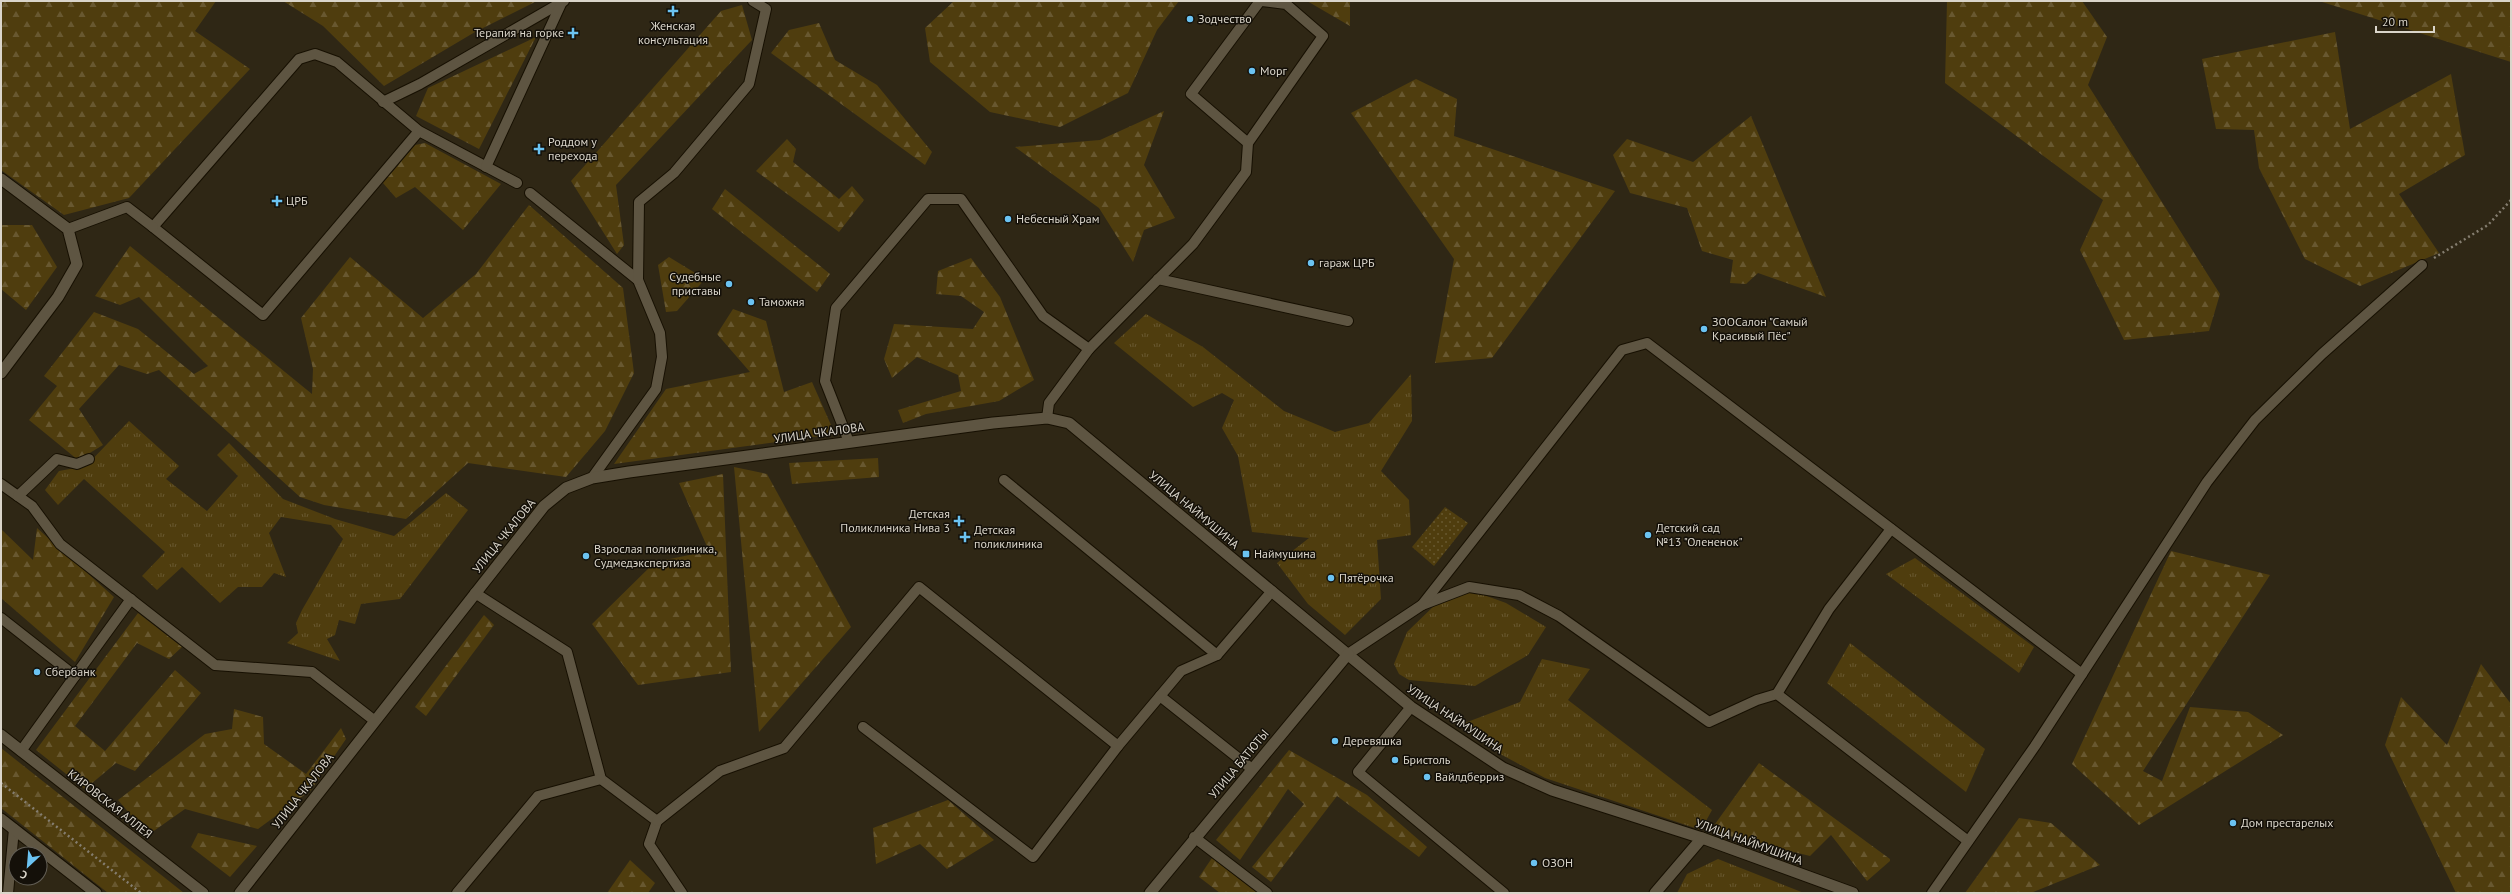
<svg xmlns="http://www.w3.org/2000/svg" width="2512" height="894" font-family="'PT Sans',sans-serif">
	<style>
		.grass { fill: url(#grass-tufts) }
		.forest { fill: url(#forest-firs) }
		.park { fill: url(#park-dots) }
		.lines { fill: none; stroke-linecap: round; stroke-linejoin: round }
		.service-casing { stroke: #171002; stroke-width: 12 }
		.minor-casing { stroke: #171002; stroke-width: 13 }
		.path { stroke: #857e70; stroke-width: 2.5; stroke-dasharray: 2 3; stroke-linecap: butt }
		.service { stroke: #5e5542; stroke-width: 10 }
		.minor { stroke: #5e5542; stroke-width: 11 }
		.poi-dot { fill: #6bc3f2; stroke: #141009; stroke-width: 1.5 }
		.labels { text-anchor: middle; stroke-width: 3; stroke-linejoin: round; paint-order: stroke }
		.poi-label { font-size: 12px; fill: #dad5ca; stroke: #141009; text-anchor: start }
		.street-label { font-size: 12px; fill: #dad5ca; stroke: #141009 }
	</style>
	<defs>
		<pattern id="grass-tufts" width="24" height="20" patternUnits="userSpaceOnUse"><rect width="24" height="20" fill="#4f3d0e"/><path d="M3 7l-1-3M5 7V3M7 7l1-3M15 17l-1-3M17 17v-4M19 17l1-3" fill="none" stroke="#685830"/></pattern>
		<pattern id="forest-firs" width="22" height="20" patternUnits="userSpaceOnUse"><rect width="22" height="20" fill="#4f3d0e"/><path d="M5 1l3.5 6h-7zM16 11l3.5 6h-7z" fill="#685830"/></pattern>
		<pattern id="park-dots" width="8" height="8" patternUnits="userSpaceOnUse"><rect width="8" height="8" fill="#4f3d0e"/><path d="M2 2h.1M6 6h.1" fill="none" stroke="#685830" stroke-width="1.8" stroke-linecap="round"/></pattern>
	</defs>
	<rect width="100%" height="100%" fill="#2f2715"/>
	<g class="grass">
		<path d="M1146,314l57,33 81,64 51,21 34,-9 42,-49 1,47 -31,50 28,29 2,35 -34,5 4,59 -36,36 -37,-31 -31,-41 32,-25 -57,-6 -14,-76 -16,-28 12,-28 -12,-7 -29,14 -79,-64z"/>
		<path d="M129,421l50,45 -13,13 41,32 31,-35 -21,-21 12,-12 54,56 52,20 59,17 52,-43 22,17 -68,89 -39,5 -6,20 -16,-4 -4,15 -8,4 13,22 -53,-18 11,-10 -2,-10 6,-13 41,-71 -12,-14 -50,-8 -12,16 17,44 -12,-4 -12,14h-24l-18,16 -38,-36 -25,23 -15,-14 23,-24 -81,-73 -26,26 -13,-15 14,-19 27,-5z"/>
		<path d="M1915,558l119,89 -15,26 -133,-99z"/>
		<path d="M1470,590l36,13 40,24 -18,28 -53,31 -66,-6 -10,-6 -5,-10 13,-32 30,-29z"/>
		<path d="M1850,643l135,106 -19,43 -139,-109z"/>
		<path d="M1542,659l48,10 -22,31 144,110 -11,20 -156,-52 -43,-23 -40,-31 58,-22z"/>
		<path d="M1718,859l86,34h-127l10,-19z"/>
	</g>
	<g class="forest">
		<path d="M1,1h215l-21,30 55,38 -121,129 -65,17 -63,-45z"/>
		<path d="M283,1h254l-62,31 -91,54 -61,-60z"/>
		<path d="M954,1h225l-22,29 -29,63 -68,34 -70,-15 -60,-50 -5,-34z"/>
		<path d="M1307,1h43v25z"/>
		<path d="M1947,1h135l25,36 -19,48 132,209 -11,37 -85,9 -44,-90 23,-50 -158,-117z"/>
		<path d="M2319,1h192v61z"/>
		<path d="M742,5l10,35 -136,145 8,60 -7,9 -46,-73 150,-170z"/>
		<path d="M819,23l16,37 42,25 55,67 -7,13 -154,-112 18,-23z"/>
		<path d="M2335,32l15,97 101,-55 14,81 -66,39 40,59 -79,33 -55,-27 -46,-91 -5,-38 -38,-1 -14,-70z"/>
		<path d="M536,37l-57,112 -63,-33 12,-28z"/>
		<path d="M1416,79l41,20 -3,37 161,55 -123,167 -57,5 19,-104 -103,-146z"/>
		<path d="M1164,111l-20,54 31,53 -31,12 -11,32 -34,-54 -84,-61 85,-7z"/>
		<path d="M1751,116l75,181 -68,-24 -12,11 -16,-1 3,-23 -31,-9 -15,-43 -57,-15 -17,-38 14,-16 66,23z"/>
		<path d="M787,139l9,10 -3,13 46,37 13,-13 12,14 -25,32 -83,-61z"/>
		<path d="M425,143l76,41 -38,46 -48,-43 -19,11 -13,-15 32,-38z"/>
		<path d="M725,189l105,85 -13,18 -105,-83z"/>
		<path d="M529,205l94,83 11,85 -29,58 -39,46 -98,-14 -62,56 -82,-14 -24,-8 -141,-127 -12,4 -28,-9 -40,44 24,36 -25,15 -49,-40 28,-34 -13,-10 50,-64 44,17 56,45 14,-8 -69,-69 -19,8 -25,-9 35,-50 182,148 1,-25 -12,-51 49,-61 73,61 53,-44z"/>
		<path d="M1,225h31l25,42 -31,43 -25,-21z"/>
		<path d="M669,257l36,22 -28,32 -11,1 -8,-47z"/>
		<path d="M971,258l29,39 34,83 -35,21 -73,13 -23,9 -5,-13 63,-19 -3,-16 -41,-18 -25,21 -8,-19 10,-35 79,5 11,-17 -23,-16 -25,-2 2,-23z"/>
		<path d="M733,309l33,12 18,71 28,-10 23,52 -221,30 52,-75 84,-17 -33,-38z"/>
		<path d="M878,458l1,19 -87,7 -3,-21z"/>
		<path d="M734,467l33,7 84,153 -92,105z"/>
		<path d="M723,474l8,198 -93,13 -46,-61 63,-62 54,-11 -30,-68z"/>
		<path d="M37,528l77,69 -39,65 -74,-64v-69l32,31z"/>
		<path d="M2171,551l99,24 -127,196 19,10 28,-74 58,5 35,23 -144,90 -67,-61z"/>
		<path d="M138,613l44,34 -13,12 -32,-16 -62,83 30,25 70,-81 26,23 -66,78 -19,-8 -31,26 -49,-39z"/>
		<path d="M484,615l10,10 -68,91 -11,-9z"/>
		<path d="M2481,664l30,40v189h-55l-71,-148 16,-48 46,48z"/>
		<path d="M234,709l29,8 1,27 42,30 35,-46 5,11 -35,51 -53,39 -73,-20 -37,26 -30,-35 87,-66 27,-5z"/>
		<path d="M1,748l183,145h-76l-107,-85z"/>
		<path d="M1289,750l78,45 60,52 -8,10 -82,-61 -66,86 -19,-15 52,-63 -16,-15 -48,71 -24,-20z"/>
		<path d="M1759,763l131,96v2l-23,20 -36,-46 -21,21 -100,-25z"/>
		<path d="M948,800l46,40 -47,29 -27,-25 -44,20 -3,-36z"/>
		<path d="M2019,818l32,5 49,42 -69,28h-66z"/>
		<path d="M198,833l59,13 -27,31 -39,-30z"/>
		<path d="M1212,858l46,35h-38l-21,-16z"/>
		<path d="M630,860l25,23 -7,10h-41z"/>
	</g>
	<path class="park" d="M1445,507l23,16 -34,43 -22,-19z"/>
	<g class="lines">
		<g class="service-casing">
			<g id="service">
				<path d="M383,102l37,-18 144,-83"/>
				<path d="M419,131l-156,184 -110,-88 146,-168 16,-5 22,8 82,69 98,52"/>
				<path d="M1248,143l-57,-49 69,-93"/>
				<path d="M486,167l75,-163"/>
				<path d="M530,193l108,87 22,53 2,24 -6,32 -64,89"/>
				<path d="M68,229l59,-22 26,20"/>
				<path d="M1158,279l190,42"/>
				<path d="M638,280l1,-78 35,-29 75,-89 17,-75 -13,-8"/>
				<path d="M1047,418l2,-15 40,-54 104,-105 53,-72 2,-29 75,-107 -37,-32 -24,-3"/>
				<path d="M849,442l-24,-61 11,-73 92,-109h33l82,117 46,33"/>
				<path d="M1004,480l213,175"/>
				<path d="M1,484l31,22 28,38 155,121 97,7 63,49"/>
				<path d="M18,496l39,-37 20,5 12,-5"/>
				<path d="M475,593l92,59 34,127 56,42 -8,23 33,49"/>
				<path d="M1422,605l47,-18 50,8 40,21 150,106 48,-22 20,-6 191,147"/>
				<path d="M1,618l74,58 -54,75"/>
				<path d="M1348,654l74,-49 200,-255 25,-7 435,331"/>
				<path d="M75,676l56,-77"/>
				<path d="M1777,694l52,-85 62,-80"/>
				<path d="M1160,696l92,73"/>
				<path d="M1411,707l-53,65 146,121"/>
				<path d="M863,727l170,130 85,-111"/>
				<path d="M657,821l63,-50 64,-23 135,-161 199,159 63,-75 36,-16 55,-64"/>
				<path d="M1194,837l73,56"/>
				<path d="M8,893l6,-64"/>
				<path d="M457,893l81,-97 63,-17"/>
				<path d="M1932,893l103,-147 172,-264 48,-62 67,-66 100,-89"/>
			</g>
		</g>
		<g class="minor-casing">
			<g id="minor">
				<path d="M1,179l67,50 9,35 -19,33 -57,76"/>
				<path d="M1,735l202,158"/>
				<path d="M1,819l95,74"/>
				<path d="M240,893l304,-387 22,-18 26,-10 37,-6 364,-49 54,-5 22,5 342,284 92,61 49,22 150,48 151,55"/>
				<path d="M1150,893l198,-239"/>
				<path d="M1655,893l47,-55"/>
			</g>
		</g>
		<g class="path">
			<path d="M2434,258l54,-33 23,-25"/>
			<path d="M1,783l140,110"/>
		</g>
		<use href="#service" class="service"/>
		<use href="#minor" class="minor"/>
	</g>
	<g class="poi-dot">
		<path d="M671 5h4v4h4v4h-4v4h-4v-4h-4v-4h4z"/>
		<circle cx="1190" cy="19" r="4"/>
		<path d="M571 27h4v4h4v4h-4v4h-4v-4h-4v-4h4z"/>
		<circle cx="1252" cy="71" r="4"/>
		<path d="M537 143h4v4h4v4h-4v4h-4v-4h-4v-4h4z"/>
		<path d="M275 195h4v4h4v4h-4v4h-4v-4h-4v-4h4z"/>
		<circle cx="1008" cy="219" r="4"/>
		<circle cx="1311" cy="263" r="4"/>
		<circle cx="729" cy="284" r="4"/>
		<circle cx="751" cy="302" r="4"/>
		<circle cx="1704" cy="329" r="4"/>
		<path d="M957 515h4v4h4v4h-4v4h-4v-4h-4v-4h4z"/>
		<circle cx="1648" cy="535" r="4"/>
		<path d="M963 531h4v4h4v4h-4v4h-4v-4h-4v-4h4z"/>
		<rect x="1242" y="550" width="8" height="8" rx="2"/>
		<circle cx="586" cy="556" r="4"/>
		<circle cx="1331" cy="578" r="4"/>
		<circle cx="37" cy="672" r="4"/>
		<circle cx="1335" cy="741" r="4"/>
		<circle cx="1395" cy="760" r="4"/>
		<circle cx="1427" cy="777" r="4"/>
		<circle cx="2233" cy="823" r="4"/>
		<circle cx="1534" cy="863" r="4"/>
	</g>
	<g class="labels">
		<g class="poi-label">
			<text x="1198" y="23">Зодчество</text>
			<text x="673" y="30" text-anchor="middle">Женская<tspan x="673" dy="14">консультация</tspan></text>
			<text x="564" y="37" text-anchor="end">Терапия на горке</text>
			<text x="1260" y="75">Морг</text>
			<text x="548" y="146">Роддом у<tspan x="548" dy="14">перехода</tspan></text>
			<text x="286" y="205">ЦРБ</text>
			<text x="1016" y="223">Небесный Храм</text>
			<text x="1319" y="267">гараж ЦРБ</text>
			<text x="721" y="281" text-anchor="end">Судебные<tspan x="721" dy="14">приставы</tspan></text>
			<text x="759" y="306">Таможня</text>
			<text x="1712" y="326">ЗООСалон "Самый<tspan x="1712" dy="14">Красивый Пёс"</tspan></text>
			<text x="950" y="518" text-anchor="end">Детская<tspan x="950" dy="14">Поликлиника Нива 3</tspan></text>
			<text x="1656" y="532">Детский сад<tspan x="1656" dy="14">№13 "Олененок"</tspan></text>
			<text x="974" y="534">Детская<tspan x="974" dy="14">поликлиника</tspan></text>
			<text x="594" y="553">Взрослая поликлиника,<tspan x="594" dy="14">Судмедэкспертиза</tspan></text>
			<text x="1254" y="558">Наймушина</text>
			<text x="1339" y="582">Пятёрочка</text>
			<text x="45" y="676">Сбербанк</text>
			<text x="1343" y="745">Деревяшка</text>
			<text x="1403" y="764">Бристоль</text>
			<text x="1435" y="781">Вайлдберриз</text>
			<text x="2241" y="827">Дом престарелых</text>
			<text x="1542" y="867">ОЗОН</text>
		</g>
		<g class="street-label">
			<text transform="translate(819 433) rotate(-8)" y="4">УЛИЦА ЧКАЛОВА</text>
			<text transform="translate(1194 510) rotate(40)" y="4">УЛИЦА НАЙМУШИНА</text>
			<text transform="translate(504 536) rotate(-51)" y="4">УЛИЦА ЧКАЛОВА</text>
			<text transform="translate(1455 719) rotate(34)" y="4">УЛИЦА НАЙМУШИНА</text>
			<text transform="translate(1239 764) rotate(-50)" y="4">УЛИЦА БАТЮТЫ</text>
			<text transform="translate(303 791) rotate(-52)" y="4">УЛИЦА ЧКАЛОВА</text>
			<text transform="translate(110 804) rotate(38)" y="4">КИРОВСКАЯ АЛЛЕЯ</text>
			<text transform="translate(1749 842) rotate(20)" y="4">УЛИЦА НАЙМУШИНА</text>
		</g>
	</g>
	<rect width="2512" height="894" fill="none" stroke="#dad5ca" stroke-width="4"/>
	<g transform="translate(28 866) rotate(206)"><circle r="19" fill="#141009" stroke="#635f56"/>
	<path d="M0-3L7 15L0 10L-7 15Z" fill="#6bc3f2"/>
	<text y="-6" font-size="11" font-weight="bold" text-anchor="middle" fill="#dad5ca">С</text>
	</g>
	<path d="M2376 26v6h58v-6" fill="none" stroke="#dad5ca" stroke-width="2"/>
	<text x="2382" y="26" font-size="12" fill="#dad5ca" stroke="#141009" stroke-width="3" paint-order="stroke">20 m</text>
</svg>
